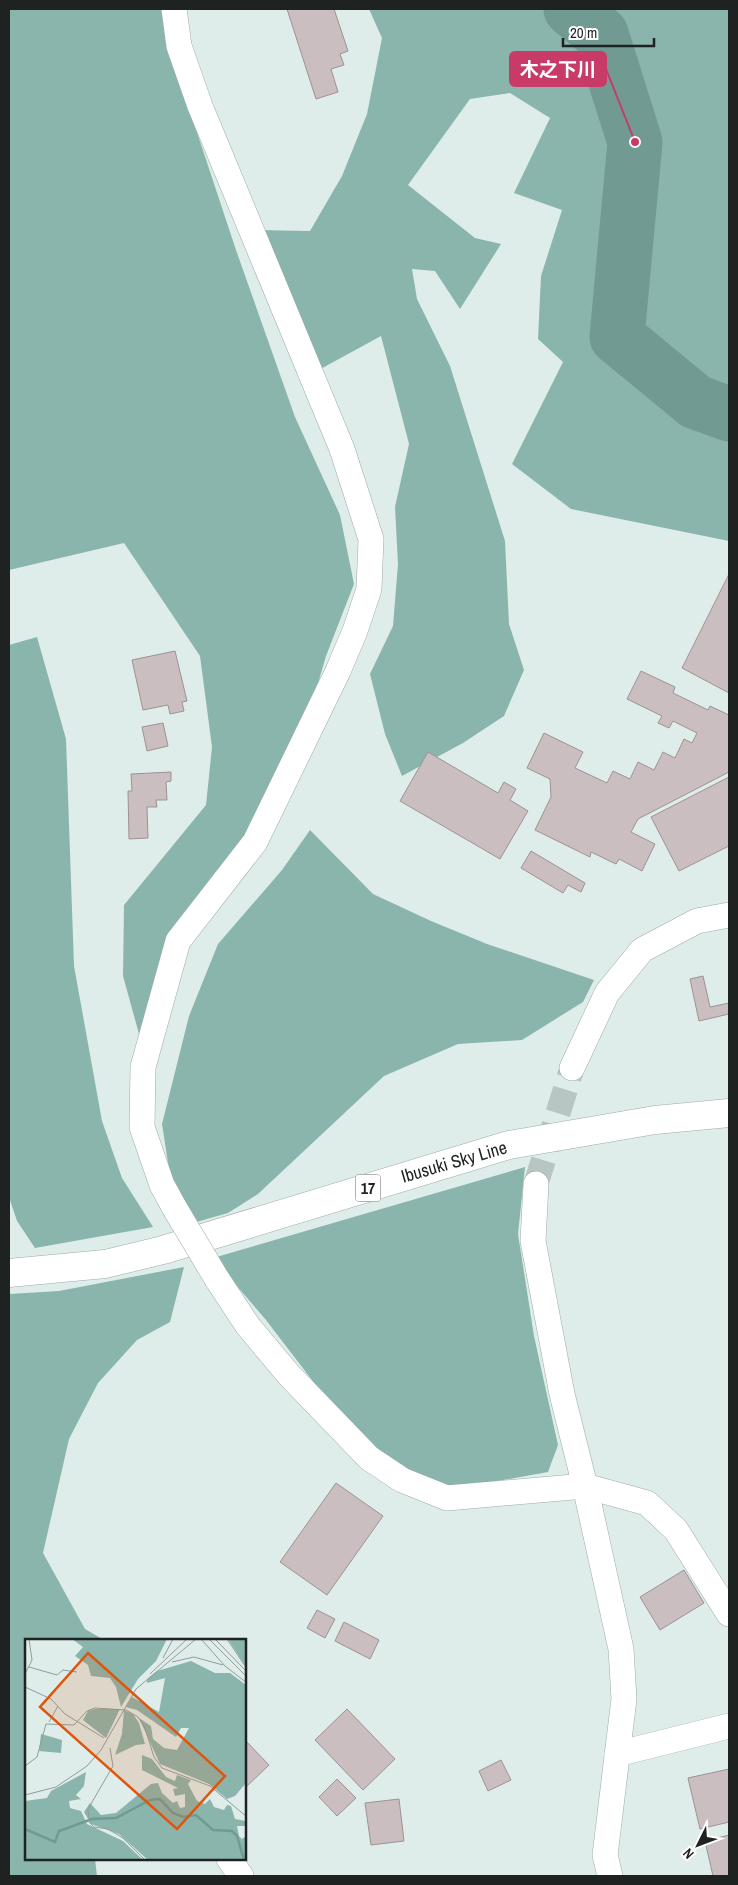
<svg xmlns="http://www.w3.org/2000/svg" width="738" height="1885" font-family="'Archivo Narrow','Noto Sans JP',sans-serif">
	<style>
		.forest { fill: #8ab5ad }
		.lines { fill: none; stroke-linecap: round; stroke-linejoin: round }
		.river { stroke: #719b92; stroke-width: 55 }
		.building { fill: #cbbec0; stroke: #9e9194 }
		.street-tunnel { stroke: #b8c5c2; stroke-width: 25; stroke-dasharray: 25 12; stroke-linecap: butt }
		.street-casing { stroke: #9daba8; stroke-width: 26 }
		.primary-casing { stroke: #9daba8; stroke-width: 29 }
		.street { stroke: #fff; stroke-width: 25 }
		.primary { stroke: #fff; stroke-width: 28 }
		.street-bridge-casing { stroke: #9daba8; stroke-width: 26; stroke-linecap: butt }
		.street-bridge { stroke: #fff; stroke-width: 25 }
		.labels { text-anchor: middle; stroke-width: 4; stroke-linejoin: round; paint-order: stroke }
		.shield { fill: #fff; stroke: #626564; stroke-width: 1 }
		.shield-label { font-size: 16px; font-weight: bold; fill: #1e2322 }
		.street-label { font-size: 18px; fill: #1e2322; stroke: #fff }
		.inset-river { fill: none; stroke: #719b92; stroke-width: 2.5 }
		.inset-road { fill: none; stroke: #929c9a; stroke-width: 1 }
		.view { fill: #de560d; fill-opacity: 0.15; stroke: #de560d; stroke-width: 2.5 }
		.inset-edge { fill: none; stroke: #1e2322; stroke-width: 2.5 }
		.leader { fill: none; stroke: #c83b68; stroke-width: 2 }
		.callout-dot { fill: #c83b68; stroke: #fff; stroke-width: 2 }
		.callout { fill: #c83b68; stroke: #c83b68; stroke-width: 2 }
		.callout-label { font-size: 19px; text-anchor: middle; font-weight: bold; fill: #fff }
	</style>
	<rect width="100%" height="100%" fill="#dfedea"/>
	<g class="forest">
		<path d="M9,9h155l11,57 61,184 59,167 45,98 14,69 -28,72 -24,82 -45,100 -91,113 -22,101 -21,-76 1,-71 82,-100 6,-58 -12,-91 -76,-113 -115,27z"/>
		<path d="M369,9h360v532l-158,-32 -59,-45 51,-102 -25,-23 3,-63 21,-66 -48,-17 36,-75 -40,-25 -40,6 -62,86 67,53 26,6 -41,65 -25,-38 -23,-2 5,30 33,67 55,175 4,83 15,46 -20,46 -41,27 -61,33 -17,-42 -15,-60 23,-48 5,-62 -3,-57 14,-63 -28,-108 -66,36 -57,-142 52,1 32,-55 25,-62 15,-76z"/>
		<path d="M37,637l29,102 8,227 28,155 20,57 31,49 -118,21 -18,-27 -8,-24v-552z"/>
		<path d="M310,830l63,64 58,27 56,23 107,36 -11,22 -61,38 -64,4 -74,32 -126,118 -30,19 -35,10 -22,-41 -9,-58 27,-108 29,-72 64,-74z"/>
		<path d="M525,1167l-7,67 16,102 24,109 -10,27 -106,19 -65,-40 -62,-67 -49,-64 -53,-62z"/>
		<path d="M184,1267l-14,55 -33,18 -39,43 -29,56 -26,114 42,76 19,11h-78v219h69l2,17h-88v-582l50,-3z"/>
	</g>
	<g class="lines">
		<path class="river" d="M571,9l30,25 34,108 -18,195 79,65 33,12"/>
	</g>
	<g class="building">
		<path d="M287,9h47l14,42 -8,3 4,11 -13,4 7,23 -22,7z"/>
		<path d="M729,574v119l-47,-25z"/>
		<path d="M175,651l12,50 -5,1 2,9 -14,3 -2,-9 -25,5 -11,-50z"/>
		<path d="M641,671l34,16 -2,6 35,17 2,-4 19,9v57l-91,47 -7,13 24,12 -13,27 -23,-12 -3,5 -25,-12 -1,5 -55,-27 16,-33 -1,-18 -23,-11 17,-35 39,19 -8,16 32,15 6,-12 17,8 8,-17 16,8 9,-18 12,6 9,-19 8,4 5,-10 -24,-12 -4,7 -11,-5 4,-7 -35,-17z"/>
		<path d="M163,723l5,23 -21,5 -5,-24z"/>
		<path d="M428,752l70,41 6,-11 12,7 -6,11 18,11 -28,48 -100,-58z"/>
		<path d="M171,772v9l-5,1 1,18h-11l1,7h-10l1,31 -19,1 -1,-48h4l-1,-17z"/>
		<path d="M729,777v69l-50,25 -28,-54z"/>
		<path d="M531,851l54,32 -4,9 -13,-7 -5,8 -42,-25z"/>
		<path d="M703,976l7,31 19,-4v11l-30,7 -9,-42z"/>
		<path d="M336,1483l47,33 -56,79 -47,-33z"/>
		<path d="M684,1570l20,33 -44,27 -20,-33z"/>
		<path d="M317,1610l18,9 -10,19 -18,-10z"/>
		<path d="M344,1622l35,18 -9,19 -35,-18z"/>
		<path d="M347,1709l48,50 -32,31 -48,-50z"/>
		<path d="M245,1740l24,25 -24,23z"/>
		<path d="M501,1760l10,20 -23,11 -9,-20z"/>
		<path d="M729,1769v53l-29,7 -12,-51z"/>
		<path d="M337,1779l19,19 -19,18 -18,-19z"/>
		<path d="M399,1799l5,42 -33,4 -6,-42z"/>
		<path d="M729,1835v41h-16l-8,-35z"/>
	</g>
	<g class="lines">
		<path class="street-tunnel" d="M536,1184l36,-116"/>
		<g class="street-casing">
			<g id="street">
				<path d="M572,1068l35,-75 35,-43 55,-29 32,-6"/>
				<path d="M536,1184l-3,57 29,153 23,92 36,163 3,50 -19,156 5,21"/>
				<path d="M174,1207l-12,-22 -20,-58 1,-60 35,-126 77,-99 83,-171 17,-40 14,-42 2,-50 -29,-90 -142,-343 -21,-60 -5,-37"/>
				<path d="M217,1279l31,47 41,49 80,83 33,22 45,18 138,-12 62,17 29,27 53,84"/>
				<path d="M617,1754l112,-28"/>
				<path d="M229,1859l12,17"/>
			</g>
		</g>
		<g class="primary-casing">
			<path id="primary" d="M9,1273l96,-9 58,-14 346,-105 146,-25 74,-7"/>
		</g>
		<use href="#street" class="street"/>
		<use href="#primary" class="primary"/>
		<g class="street-bridge-casing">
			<path id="street-bridge" d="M174,1207l43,72"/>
		</g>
		<use href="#street-bridge" class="street-bridge"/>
	</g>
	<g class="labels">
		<rect class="shield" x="355.5" y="1174.5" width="25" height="27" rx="4"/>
		<g class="shield-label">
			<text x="368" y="1194">17</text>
		</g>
		<g class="street-label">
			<text transform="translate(454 1162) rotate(-16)" y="6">Ibusuki Sky Line</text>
		</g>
	</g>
	<g transform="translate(25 1639)">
		<rect width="221" height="221" fill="#dfedea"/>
		<path d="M47,0h95l-11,22 -18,18 -17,28 -5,-20 -6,-9 -19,-2 -3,-11 -13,-9 8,-9zM203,0h18v28zM166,22l24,12h15l16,12v98l-11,13 -8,3 -18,-15 -49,-20 -21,-46 12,8 2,13 11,9 13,2 12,-22h-8l-5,9 -39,-27 -11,-3 6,-10 27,15 6,-34 -18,5v-4l10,-8zM70,70h25l-14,29 -23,-18 5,-9zM99,71l9,4 6,9 6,21 -9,1 -21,10 7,-21zM16,95l21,6 -1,13 -22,-2zM117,116l10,4 14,18 9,4 2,-6 14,5 -3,4 9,17 8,3 5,-5 4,8 10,3 3,-5 4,1 4,13 11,2v5h-9l2,10 3,3 4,-3v24h-98l-29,-26 -28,-10 -7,-12 6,-9 11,12 15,-2 35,-29 7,-1 4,10 11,10 4,-2 3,7 5,-1v-13l-10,2 -2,-7 5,-1 -36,-18zM61,133l-2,14 -8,9 5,4 -12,2 1,7 11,3 6,13 36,17 20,19h-118v-59l22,-3 4,-7z" fill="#8ab5ad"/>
		<path class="inset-river" d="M0,190l30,13 4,-11 33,-12 24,-1 34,-18 10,-1 13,14 10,4 13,-2 17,15 19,1 5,5 7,24"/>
		<path class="inset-road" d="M176,0l24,27 22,17M184,0l38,38M190,0l32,33M202,0l20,30M138,19l10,-19M147,23l22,-5 29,8M4,28l28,8 6,-5 14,2M0,35l7,-14 -3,-21M125,35l37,-35M0,48l26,12 14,15 39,24M24,83l9,-16M85,109l3,18 -25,43 1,13 5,5 14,2 15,9 22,22M0,127l12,-9 9,-33 28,1 13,-14 8,-3 31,2 12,7 7,11 9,29 8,11 48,18 37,31M0,156l31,-8 31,-21 14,-16 35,-61 60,-50"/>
		<path class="view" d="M63,14l137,123 -48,53 -137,-122z"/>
		<rect width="221" height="221" class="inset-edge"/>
	</g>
	<path class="leader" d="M635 142L606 69"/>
	<circle class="callout-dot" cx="635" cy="142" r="5"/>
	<rect class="callout" x="510" y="52" width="96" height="34" rx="5"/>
	<g class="callout-label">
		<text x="558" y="76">木之下川</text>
	</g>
	<rect width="738" height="1885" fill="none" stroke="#1e2322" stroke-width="20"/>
	<g transform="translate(698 1845) rotate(228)" stroke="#ffffff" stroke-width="4" paint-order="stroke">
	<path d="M0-4L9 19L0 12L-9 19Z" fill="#1e2322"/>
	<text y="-8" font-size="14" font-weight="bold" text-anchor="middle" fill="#1e2322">N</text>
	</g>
	<path d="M563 38v8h91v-8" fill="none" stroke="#1e2322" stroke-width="2.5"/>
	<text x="570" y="38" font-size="15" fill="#1e2322" stroke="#ffffff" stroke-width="4" paint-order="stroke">20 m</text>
</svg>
